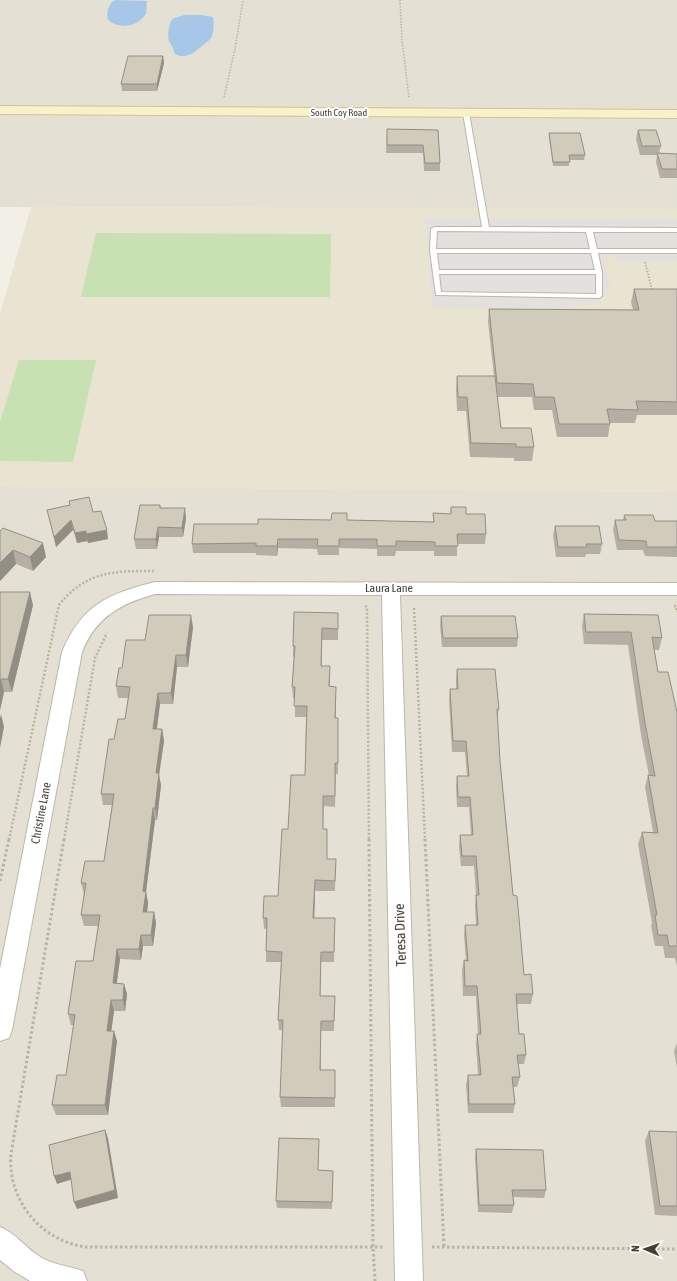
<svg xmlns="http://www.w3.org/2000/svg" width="677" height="1281" font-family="'Asap Condensed',sans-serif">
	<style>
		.residential { fill: #e4e1d4 }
		.education { fill: #e9e4d1 }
		.green { fill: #c7e1b2 }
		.parking { fill: #e2e1dd }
		.water { fill: #a7c7e8 }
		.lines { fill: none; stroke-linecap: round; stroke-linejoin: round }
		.lane-casing { stroke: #bbb7a9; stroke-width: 2 }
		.street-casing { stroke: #bbb7a9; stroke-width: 2 }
		.secondary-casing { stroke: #ccc399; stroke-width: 2 }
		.path-far3 { stroke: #bbb39c; stroke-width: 1.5; stroke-dasharray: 1.5 1.5; stroke-linecap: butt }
		.path-far2 { stroke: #bbb39c; stroke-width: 2; stroke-dasharray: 1.5 1.5; stroke-linecap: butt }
		.path-far1 { stroke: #bbb39c; stroke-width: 2.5; stroke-dasharray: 2 2; stroke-linecap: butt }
		.path { stroke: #bbb39c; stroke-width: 3; stroke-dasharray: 2.5 2.5; stroke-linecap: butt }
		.lane { fill: #fff; fill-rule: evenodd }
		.street { fill: #fff; fill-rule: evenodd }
		.secondary { fill: #f9f2c8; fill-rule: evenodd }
		.wall { fill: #b4afa2 }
		.shaded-wall { fill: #928e84 }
		.building { fill: #d1cbbc; stroke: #928e84 }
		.labels { text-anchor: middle; stroke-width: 4; stroke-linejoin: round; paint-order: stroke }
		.far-street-label { font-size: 10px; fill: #433f36; stroke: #fff }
		.street-label { font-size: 12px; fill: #433f36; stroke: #fff }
		.near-street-label { font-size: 14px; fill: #433f36; stroke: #fff }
	</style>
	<rect width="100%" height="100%" fill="#f1efe6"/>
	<g class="residential">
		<path d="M0,0h677v209l-677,-2z"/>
		<path d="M0,486l677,6v789h-677z"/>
	</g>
	<path class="education" d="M31,207l646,2v283l-677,-6v-172z"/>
	<g class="green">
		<path d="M96,233l235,1 -1,63h-249z"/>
		<path d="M19,360h77l-23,102 -73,-1v-39z"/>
	</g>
	<path class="parking" d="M426,219h251v42h-60l-2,-7 -12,3 7,28 -1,8 -10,9 -7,3h-22v3l-138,-1z"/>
	<g class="water">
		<path d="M115,0l32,1 -1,13c-10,13 -25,16 -38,6 -2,-7 0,-16 7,-20z"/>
		<path d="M184,15h18l11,2c1,5 1,15 -1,19 -1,4 -6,6 -9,9 -8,7 -18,16 -29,8 0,-6 -3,-7 -5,-12 -2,-7 0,-16 3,-22z"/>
	</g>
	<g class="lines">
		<g class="lane-casing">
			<path id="lane" d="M466,111l3,2 20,114 188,1v4h-84l4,17h80v4h-79l4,19v24l-3,2 -163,-3 -6,-44 1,-22 3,-2h48l-19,-114zM437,231l149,1 4,17h-154zM437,253h154l4,17h-156zM439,274h157v20l-155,-2z"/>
		</g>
		<g class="street-casing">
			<g id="street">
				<path d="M155,582l522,1v12h-277l23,686h-28l-13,-686 -227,-1c-35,10 -59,23 -73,58l-70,378 -3,8 -9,3v-72l62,-317c20,-47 45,-58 93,-70z"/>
				<path d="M0,1227c16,6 26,22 42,31 12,7 27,8 41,13l4,10h-57l-15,-9 -15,-12z"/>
			</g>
		</g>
		<g class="secondary-casing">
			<path id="secondary" d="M0,106l677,4v8l-677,-4z"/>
		</g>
		<g class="path-far3">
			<path d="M400,0l2,40 7,58"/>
			<path d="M224,97l11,-48 8,-49"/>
		</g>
		<path class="path-far2" d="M645,262l7,28"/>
		<g class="path-far1">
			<path d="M365,606l2,1 2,233"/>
			<path d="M674,606h2l1,6"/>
			<path d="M414,608l11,232"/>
			<path d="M9,840l50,-235c27,-34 55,-34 95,-34"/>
			<path d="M64,840l31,-182 12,-25"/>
		</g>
		<g class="path">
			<path d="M64,839l-53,315c-4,45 29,87 75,93h299"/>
			<path d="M369,839l4,408 2,34"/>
			<path d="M425,839l19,408"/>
			<path d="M0,881l9,-42"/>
			<path d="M432,1247l245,2"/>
		</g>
		<use href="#lane" class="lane"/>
		<use href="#street" class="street"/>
		<use href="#secondary" class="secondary"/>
	</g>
	<g class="wall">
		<path d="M163,56l1,7 -7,28h-35l-1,-7z"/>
		<path d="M387,129l51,1 2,33v8h-16l-1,-18h-37z"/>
		<path d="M638,130l23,16 -2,7 18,1v24h-17l-4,-16 1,-7h-17l-4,-16z"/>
		<path d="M549,133l36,22 -1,5h-15v6h-16l-4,-29z"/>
		<path d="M634,289h43v126h-40l-2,8h-25l-2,14h-51l-5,-27h-18l-2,-13h-35l4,31 33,19 -2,14h-18v-3l-44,-1 -4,-46h-9l-1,-22 1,-13h37l-6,-54 1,-13 144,1 -2,-8z"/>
		<path d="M69,501l24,11 15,27 -20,4 -1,-2 -10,2 -4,-13 -17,17 -9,-37 23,-5z"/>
		<path d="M160,505l1,3 25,10 -3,19h-24l-2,12h-21l-2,-10z"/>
		<path d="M451,507l15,7 20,20 -1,10h-28v12h-23v-5h-38l-1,5h-18v-7l-38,-1v7h-21l-1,-6 -39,-1 -1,8 -21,-1v-2h-63l-1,-9 66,-20 89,-4 86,2v-9l17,1z"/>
		<path d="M624,515l31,6h22v36l-32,-1 -2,-6h-26l-4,-20 2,-10h8z"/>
		<path d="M555,526l47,18 -2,10h-14l-1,3h-29l-3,-22z"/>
		<path d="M0,531l46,26 -13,14 -17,-7 -16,17z"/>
		<path d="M0,592l33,13 -21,87h-8l-4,18z"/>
		<path d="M338,613v27h-16v26h8v20l6,12v20h2v56h-2l-1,33 -11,-1 -1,23 4,11v19h9l-1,32h-20l-1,27h21l-1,44h-13l-1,34h15l-1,35h-13v39h14v37h-54l-1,-10 3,-67h-4l-1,-10 3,-58h-15v-11l1,-23 -3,1 -1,-11 15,-22 10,-67 17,-54 1,-58h-11v-19h-2l-1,-11 2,-30h-1v-11z"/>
		<path d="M584,614l78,24 -3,12h-5l4,22 19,40v255l-2,-9h-10l-2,-12h-8l-4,-20 1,-3 -14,-79 4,-12h11l-8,-45 3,-12h1l-8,-40 -13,-90 -44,-1 -2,-18z"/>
		<path d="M441,616l77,22 -1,9h-75l-2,-21z"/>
		<path d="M193,627l-5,40h-11l-4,37h-13l-3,25h5l2,12 -5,34 2,10 -4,35h-2l-9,72 2,11 -1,9h7l2,11 -3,23h-10l-2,14 -21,-1 -3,24 7,1 3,10 -2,17h-11l-3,20h3l3,10 -9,74h-52l-4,-10 14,-30 8,-50h-3l-3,-11 25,-53 5,-35h-14l-3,-11 3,-21 -3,-11 23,-22 8,-56h-9l-2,-11 13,-55 11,-20 3,-21h-10l-2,-12 6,-18 23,-28z"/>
		<path d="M457,669l42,40 -2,10 3,42 13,134 11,80 9,19 -2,10h-14l2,30 7,21 -2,9h-6l2,13 -3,10h-4l2,17 -2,9h-45l-2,-28 2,-10h10l-2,-31 1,-10h1l-2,-38h-13l-1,-26 2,-10h2l-2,-25 1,-10h11l-1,-19 1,-11 -2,-29h-13l-2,-20 1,-11h11l-2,-28h-12l-1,-20 1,-11h10l-2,-24h-13l-3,-52 1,-11h6v-9z"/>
		<path d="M677,1043v25l-3,-17z"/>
		<path d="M649,1131l28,1v84l-22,-1 -10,-74z"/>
		<path d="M319,1139l-1,31 15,1 -1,38 -55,-1 -1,-7z"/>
		<path d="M476,1149l70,41 -2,8 -31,-1 1,8 -2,8 -34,-1 -3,-55z"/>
	</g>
	<g class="shaded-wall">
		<path d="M163,56l1,7 -7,28v-7z"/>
		<path d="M185,508l1,10 -3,19 -1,-9z"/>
		<path d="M71,520l2,10 -17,17 -2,-10z"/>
		<path d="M158,527l1,10 -2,12 -1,-10z"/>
		<path d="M107,530l1,9 -20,4 -2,-9z"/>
		<path d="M86,531l1,10 -10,2 -2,-10z"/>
		<path d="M278,539v9l-1,8v-10z"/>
		<path d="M43,543l3,14 -13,14 -3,-14z"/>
		<path d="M13,550l3,14 -16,17v-18z"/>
		<path d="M30,592l3,13 -21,87 -4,-13z"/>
		<path d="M191,615l2,12 -5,40 -2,-12z"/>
		<path d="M176,655l1,12 -4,37 -2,-11z"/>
		<path d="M1,679l3,13 -4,18v-28z"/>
		<path d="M158,693l2,11 -5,37 -2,-12z"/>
		<path d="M1,714l3,13 -4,21v-30z"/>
		<path d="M162,729l2,12 -5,34 2,10 -4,35 -2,-12 1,-35z"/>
		<path d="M153,808l2,12 -9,72 2,11 -2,20 -3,-11v-21z"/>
		<path d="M315,880v11l-1,37 -1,-10z"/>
		<path d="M154,912l2,11 -3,23 -2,-11z"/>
		<path d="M141,935l2,11 -2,14 -2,-11z"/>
		<path d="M117,949l3,10 -5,35 -2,-11z"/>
		<path d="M321,952v10l-1,44v-10z"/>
		<path d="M124,984l3,10 -2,17 -2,-11z"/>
		<path d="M111,1000l3,11 -4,30 -3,-10z"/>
		<path d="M114,1031l3,10 -9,74 -3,-10z"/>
		<path d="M105,1130l3,8 10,60 -41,11 -3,-7z"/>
		<path d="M70,1172l3,7 -16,5 -3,-8z"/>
	</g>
	<g class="building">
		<path d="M128,56h35l-6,28h-36z"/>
		<path d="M387,129l51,1 2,33h-15l-2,-18h-36z"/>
		<path d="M638,130h18l5,16h-19z"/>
		<path d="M549,133h31l5,22h-16l1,7h-17z"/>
		<path d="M657,153l20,1v15h-15z"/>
		<path d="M634,289h43v113l-41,-1 2,9 -31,-1 3,15h-51l-5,-27h-19l-2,-13 -36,-1 -8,-74 150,1z"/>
		<path d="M457,376h38l6,52h30l3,19h-18v-3l-45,-1 -4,-46h-9z"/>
		<path d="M89,497l4,15 8,-1 6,19 -21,4v-3l-11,2 -4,-13 -17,17 -7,-27 23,-5 -1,-4z"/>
		<path d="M140,505h20v3h25l-3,20 -24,-1 -2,12h-22z"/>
		<path d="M451,507h15v7h19l1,20h-29l1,12h-23v-4l-39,-1v5h-19v-7h-38v7h-22l1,-7h-40l-1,7h-21v-3l-64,1 2,-20h64v-5l73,1 1,-7h15v7l87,2 -1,-9 18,1z"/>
		<path d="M624,515h29l2,6h22v26h-30l-1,-6 -27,-1 -4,-20h11z"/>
		<path d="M555,526h44l3,18h-16l1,3h-29z"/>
		<path d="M3,528l40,15 -13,14 -17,-7 -13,13v-32z"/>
		<path d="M0,592h30l-22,87h-7l-1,3z"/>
		<path d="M294,612l44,1v16l-16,-1 -1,38h9l-1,20 7,1 -1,31h3v45h-3v33h-12v33h4v30h9l-1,22 -20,-1 -2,38h22l-1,34h-13l-1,44h15l-1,25h-13l-1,49h15v28l-55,-1 3,-77h-5l4,-68 -16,-1 1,-33h-4l1,-22h14l4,-67h6l3,-54h14l2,-69h-13l1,-19h-3l3,-41h-2z"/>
		<path d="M584,614l74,1 4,23 -10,-1 6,35h10l9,40v234h-8l-2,-11h-9l-3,-20h2l-15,-83 16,1 -10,-58 7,1 -10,-53 -14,-91h-45z"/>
		<path d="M149,615h42l-5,40h-10l-5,38h-13l-5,36h9l-6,44h3l-4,35h-2l-10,83 3,1 -3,20h11l-3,23h-10l-2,14h-22l-4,34 11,1 -1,16h-12l-4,31h7l-9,74h-53l5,-30h9l9,-60 -7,-1 8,-53h17l7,-46h-19l5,-32h-5l4,-22h19l10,-67h-13l8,-55h5l4,-20h7l5,-32 -14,-1 3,-18h3l4,-28h19z"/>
		<path d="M441,616h74l3,22h-75z"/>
		<path d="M457,669h38l4,40h-2l3,52 13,134 4,1 7,79 7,-1 2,20h-17l3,40h5l2,21h-9l3,22h-8l3,27h-46l-1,-29h13l-4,-41h4l-4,-48h-12l-1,-26 4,1 -3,-36h13l-2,-30h3l-3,-39h-14l-2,-21h13l-3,-38h-12l-1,-21h12l-3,-35h-13l-3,-52h8z"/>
		<path d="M105,1130l10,60 -41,12 -4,-30 -16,4 -5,-31z"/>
		<path d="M649,1131l28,1v74h-17z"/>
		<path d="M279,1138l40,1 -1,31 15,1 -1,31 -56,-1z"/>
		<path d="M476,1149l67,1 3,40h-34l2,15h-35z"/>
	</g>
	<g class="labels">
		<g class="far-street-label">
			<text x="339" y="116">South Coy Road</text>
		</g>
		<g class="street-label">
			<text x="389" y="592">Laura Lane</text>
			<text transform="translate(41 813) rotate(-79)" y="4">Christine Lane</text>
		</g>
		<g class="near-street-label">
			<text transform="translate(400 935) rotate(-92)" y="5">Teresa Drive</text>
		</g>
	</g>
	<g transform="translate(645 1249) rotate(272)" stroke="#ffffff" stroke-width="3" paint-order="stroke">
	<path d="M0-3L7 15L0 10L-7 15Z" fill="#433f36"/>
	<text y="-6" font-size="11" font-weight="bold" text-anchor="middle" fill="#433f36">N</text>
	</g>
</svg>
